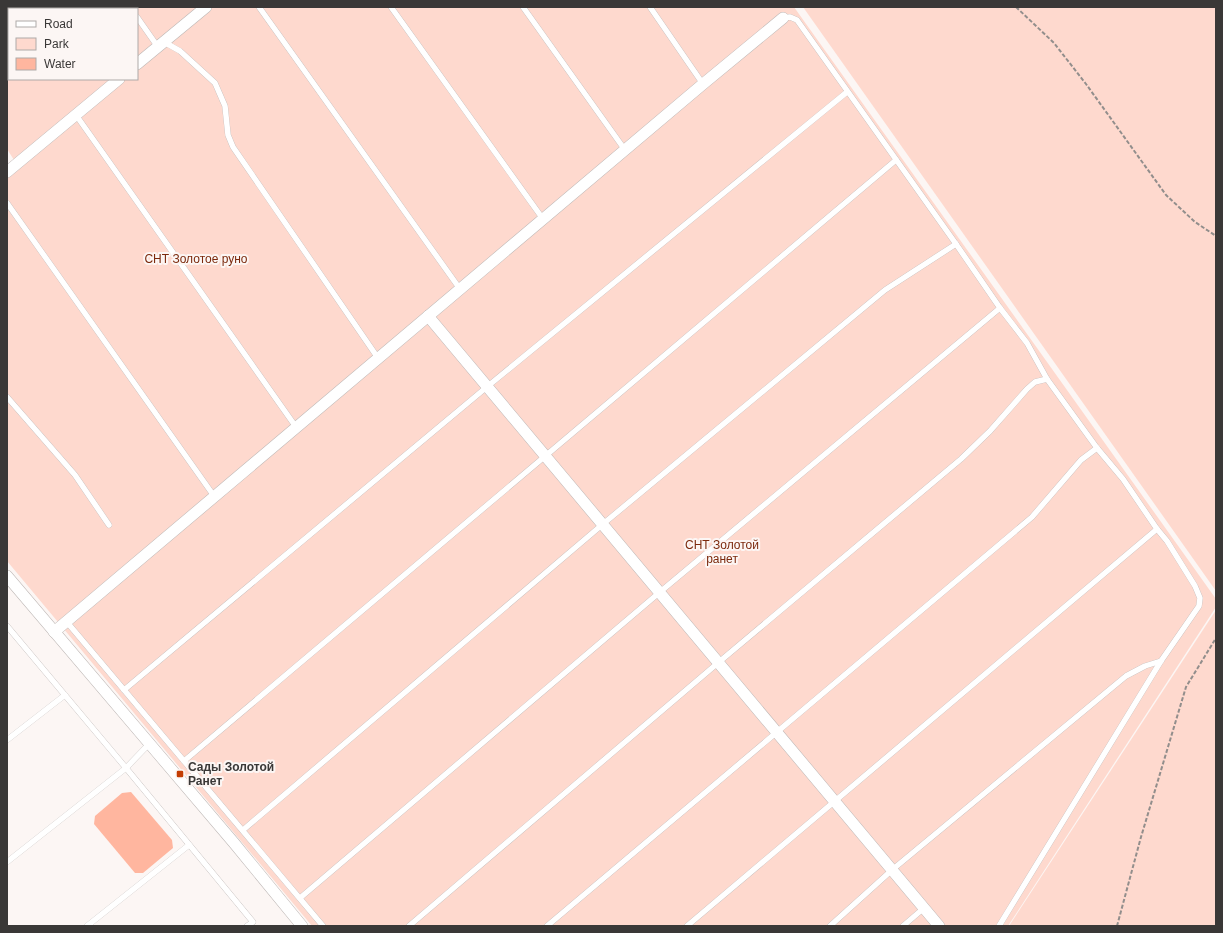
<svg xmlns="http://www.w3.org/2000/svg" width="1223" height="933" font-family="Helvetica,sans-serif">
	<style>
		.green { fill: #fed9ce; fill-rule: evenodd }
		.water { fill: #ffb69f }
		.lines { fill: none; stroke-linecap: round; stroke-linejoin: round }
		.lane-casing { stroke: #beb8b6; stroke-width: 6 }
		.street-casing { stroke: #beb8b6; stroke-width: 12 }
		.path { stroke: #928e8c; stroke-width: 2; stroke-dasharray: 4 2; stroke-linecap: butt }
		.lane { stroke: #fff; stroke-width: 5.5 }
		.street { stroke: #fff; stroke-width: 11 }
		.poi-dot { fill: #c43d03; stroke: #fcf6f4; stroke-width: 1.5 }
		.labels { text-anchor: middle; stroke-width: 4; stroke-linejoin: round; paint-order: stroke }
		.park-label { font-size: 12px; fill: #7c2a0d; stroke: #fcf6f4 }
		.poi-label { font-size: 12px; font-weight: bold; fill: #3a3837; stroke: #fcf6f4; text-anchor: start }
	</style>
	<rect width="100%" height="100%" fill="#fcf6f4"/>
	<g class="green">
		<path d="M7,7h787l422,592v8l-208,319h-696l-305,-365v-395l7,-6 -7,-11zM9,9h128v70h-128z"/>
		<path d="M803,7h413v584z"/>
		<path d="M1216,610v316h-207z"/>
	</g>
	<path class="water" d="M131,792l41,48 1,8 -30,25h-8l-41,-49 1,-8 27,-23z"/>
	<g class="lines">
		<g class="lane-casing">
			<g id="lane">
				<path d="M130,7l1,2"/>
				<path d="M259,7l201,282"/>
				<path d="M391,7l152,212"/>
				<path d="M523,7l102,143"/>
				<path d="M650,7l53,77"/>
				<path d="M137,17l21,30"/>
				<path d="M783,18l7,-1 7,3 159,224 44,64 27,35 20,36 50,69 26,31 34,50 10,12 28,45 5,12 -1,8 -38,55 -162,265"/>
				<path d="M164,42l16,9 35,32 10,23 3,29 5,12 145,211"/>
				<path d="M76,115l220,312"/>
				<path d="M7,203l207,293"/>
				<path d="M7,397l68,78 34,50"/>
				<path d="M66,621l257,305"/>
				<path d="M7,626l119,142 127,154 -6,4"/>
				<path d="M124,690l364,-304 359,-294"/>
				<path d="M7,740l58,-45"/>
				<path d="M184,761l712,-601"/>
				<path d="M243,830l360,-306 282,-234 71,-46"/>
				<path d="M7,862l119,-94 23,-24"/>
				<path d="M300,898l360,-306 340,-284"/>
				<path d="M87,926l102,-81"/>
				<path d="M409,926l310,-264 242,-203 29,-28 37,-42 8,-7 12,-3"/>
				<path d="M547,926l485,-409 49,-57 16,-12"/>
				<path d="M687,926l470,-397"/>
				<path d="M830,926l62,-56 234,-194 19,-10 16,-5"/>
				<path d="M903,926l21,-18"/>
			</g>
		</g>
		<g class="street-casing">
			<g id="street">
				<path d="M137,64l69,-57"/>
				<path d="M7,172l112,-93"/>
				<path d="M428,316l511,610"/>
				<path d="M7,576l227,267 68,83"/>
				<path d="M54,632l649,-548 80,-66"/>
			</g>
		</g>
		<g class="path">
			<path d="M1016,7l38,36 32,41 80,111 29,27 21,14"/>
			<path d="M1117,926l24,-89 45,-150 30,-49"/>
		</g>
		<use href="#lane" class="lane"/>
		<use href="#street" class="street"/>
	</g>
	<rect class="poi-dot" x="176" y="770" width="8" height="8" rx="2"/>
	<g class="labels">
		<g class="park-label">
			<text x="196" y="263">СНТ Золотое руно</text>
			<text x="722" y="549">СНТ Золотой<tspan x="722" dy="14">ранет</tspan></text>
		</g>
		<g class="poi-label">
			<text x="188" y="771">Сады Золотой<tspan x="188" dy="14">Ранет</tspan></text>
		</g>
	</g>
	<rect width="1223" height="933" fill="none" stroke="#3a3837" stroke-width="16"/>
	<rect x="8" y="8" width="130" height="72" fill="#fcf6f4" stroke="#aeaaa8"/>
	<rect x="16" y="21" width="20" height="6" fill="#ffffff" stroke="#aeaaa8"/>
	<text x="44" y="28" font-size="12" fill="#3a3837">Road</text>
	<rect x="16" y="38" width="20" height="12" fill="#fed9ce" stroke="#aeaaa8"/>
	<text x="44" y="48" font-size="12" fill="#3a3837">Park</text>
	<rect x="16" y="58" width="20" height="12" fill="#ffb69f" stroke="#aeaaa8"/>
	<text x="44" y="68" font-size="12" fill="#3a3837">Water</text>
</svg>
